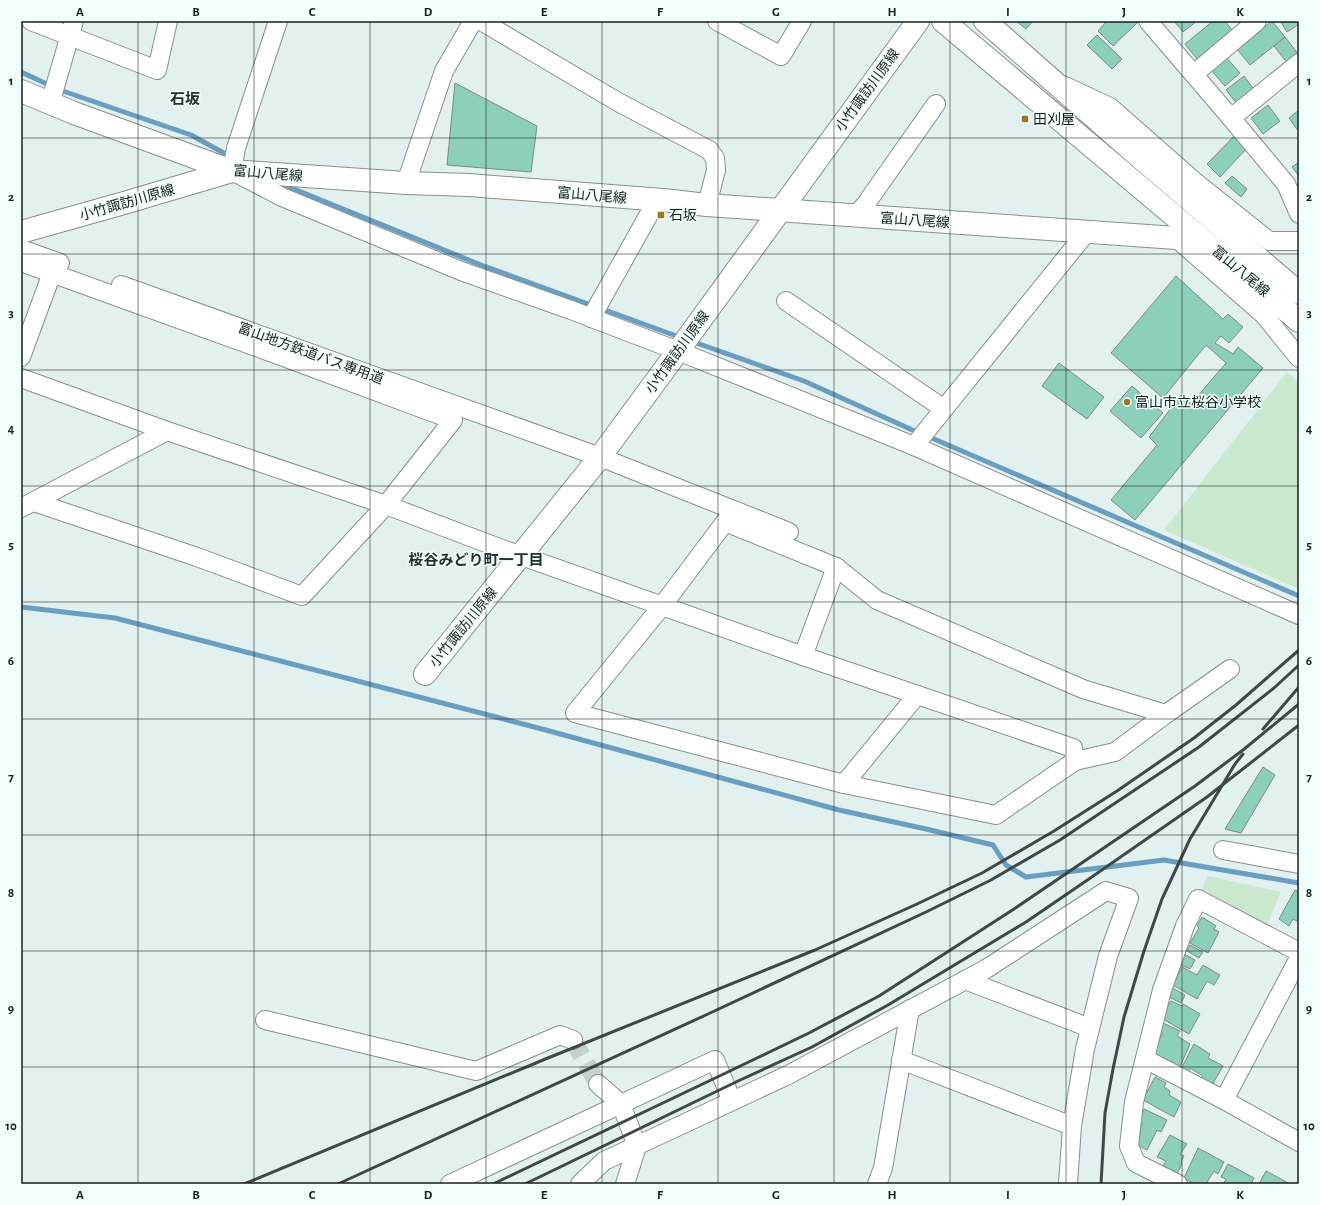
<svg xmlns="http://www.w3.org/2000/svg" width="1320" height="1205" font-family="'Alegreya Sans','Noto Sans JP',sans-serif">
	<style>
		.green { fill: #c9e8ce }
		.lines { fill: none; stroke-linecap: round; stroke-linejoin: round }
		.stream { stroke: #6a9ec0; stroke-width: 5 }
		.building { fill: #8ccfba; stroke: #7e8985 }
		.minor-tunnel { stroke: #c4d0d0; stroke-width: 18; stroke-dasharray: 18 9; stroke-linecap: butt }
		.minor-casing { stroke: #849090; stroke-width: 20 }
		.secondary-casing { stroke: #849090; stroke-width: 24 }
		.primary-casing { stroke: #849090; stroke-width: 24 }
		.minor { stroke: #fff; stroke-width: 18 }
		.secondary { stroke: #fff; stroke-width: 22 }
		.primary { stroke: #fff; stroke-width: 22 }
		.rail { stroke: #404746; stroke-width: 3 }
		.grid { fill: none; stroke: #191e1d; stroke-width: 1; stroke-opacity: 0.55 }
		.poi-dot { fill: #9a7722; stroke: #effdfc; stroke-width: 1.5 }
		.labels { text-anchor: middle; stroke-width: 3; stroke-linejoin: round; paint-order: stroke }
		.street-label { font-size: 14px; fill: #191e1d; stroke: #effdfc }
		.poi-label { font-size: 14px; fill: #191e1d; stroke: #effdfc; text-anchor: start }
		.neighbourhood-label { font-size: 15px; font-weight: bold; fill: #263030; stroke: #effdfc }
		.neatline { fill: none; stroke: #191e1d; stroke-width: 1.5 }
		.grid-label { font-size: 13px; text-anchor: middle; font-weight: bold; fill: #191e1d }
	</style>
	<rect width="100%" height="100%" fill="#e2f0ef"/>
	<g class="green">
		<path d="M1287,372l12,11v206l-135,-59z"/>
		<path d="M1208,876l73,16 -15,34 -65,-35z"/>
	</g>
	<g class="lines">
		<g class="stream">
			<path d="M21,72l39,18 131,45 40,22"/>
			<path d="M279,183l202,82 201,73"/>
			<path d="M691,341l113,40 115,52"/>
			<path d="M927,436l372,160"/>
			<path d="M21,607l94,11 427,111 297,81 87,19 67,16 13,20 20,12 138,-17 135,23"/>
		</g>
	</g>
	<g class="building">
		<path d="M1016,21h17l-7,8z"/>
		<path d="M1107,21h31v1l-25,24 -15,-15z"/>
		<path d="M1174,21h23l-14,11z"/>
		<path d="M1213,21h12l7,9 -35,29 -12,-15z"/>
		<path d="M1272,21l13,16 -35,28 -13,-16z"/>
		<path d="M1280,21h19v3l-12,8z"/>
		<path d="M1097,35l25,24 -10,10 -25,-24z"/>
		<path d="M1285,37l14,18 -11,9 -14,-18z"/>
		<path d="M1225,56l15,17 -15,13 -15,-17z"/>
		<path d="M1244,76l11,15 -18,13 -11,-14z"/>
		<path d="M455,83l82,43 -6,46 -84,-7z"/>
		<path d="M1268,105l12,16 -17,13 -12,-16z"/>
		<path d="M1299,110v22l-10,-14z"/>
		<path d="M1236,134l13,12 -29,31 -13,-13z"/>
		<path d="M1299,162v14l-7,-9z"/>
		<path d="M1232,176l15,13 -6,8 -16,-14z"/>
		<path d="M1176,276l47,43 5,-5 15,13 -14,16 -8,-7 -6,7 18,11 5,-7 25,21 -128,152 -24,-20 46,-55 -8,-8 32,-42 10,9 35,-41 -20,-18 -43,53 -52,-45z"/>
		<path d="M1059,363l45,34 -17,22 -45,-33z"/>
		<path d="M1132,386l31,27 -22,25 -31,-27z"/>
		<path d="M1263,767l12,8 -34,58 -16,-4z"/>
		<path d="M1295,890l4,2v30l-6,-3 -4,7 -10,-7z"/>
		<path d="M1202,917l14,9 -2,3 5,3 -11,21 -18,-10 9,-15 -2,-2z"/>
		<path d="M1190,945l13,7 -4,6 -12,-7z"/>
		<path d="M1184,954l11,6 -5,9 -11,-5z"/>
		<path d="M1203,965l17,10 -6,10 -7,-4 -10,18 -24,-14 9,-18 15,8z"/>
		<path d="M1171,987l14,8 -4,8 -14,-7z"/>
		<path d="M1171,1001l11,5 1,-2 17,10 -11,20 -28,-16z"/>
		<path d="M1161,1022l19,9 -3,5 13,8 -11,25 -27,-15 11,-21 -6,-3z"/>
		<path d="M1194,1044l16,10 -2,4 15,8 -12,21 -11,-6 3,-5 -13,-8 -2,5 -7,-4z"/>
		<path d="M1155,1077l11,6 -2,4 6,4 -1,4 12,7 -7,15 -31,-17z"/>
		<path d="M1144,1109l23,11 -6,12 -4,-2 -10,20 -12,-6 6,-12 -2,-1 3,-7 -4,-3z"/>
		<path d="M1170,1135l17,9 -7,10 4,2 -3,6 1,2 -6,12 -14,-8 4,-7 -9,-4z"/>
		<path d="M1198,1148l26,14 -6,12 -4,-3 -8,13h-12l-10,-6z"/>
		<path d="M1228,1164l26,14 -3,6h-28l3,-5 -5,-2z"/>
		<path d="M1266,1171l22,12 -1,1h-28z"/>
	</g>
	<g class="lines">
		<path class="minor-tunnel" d="M573,1040l25,44"/>
		<g class="minor-casing">
			<g id="minor">
				<path d="M31,21l126,49 11,-49"/>
				<path d="M278,21l-42,127 -4,23 50,26 179,74 110,39 107,41 236,95 385,169"/>
				<path d="M481,21l137,81 91,48 6,8 1,12 -9,35"/>
				<path d="M717,21l64,35 21,-35"/>
				<path d="M1148,21l83,97 55,66 13,30"/>
				<path d="M1194,74l63,-53"/>
				<path d="M1065,86l45,21 84,74 75,60h30"/>
				<path d="M50,104l24,-83"/>
				<path d="M1231,118l68,-55"/>
				<path d="M406,183l38,-112 29,-50"/>
				<path d="M855,216l10,-11 71,-101"/>
				<path d="M1176,238l88,77 35,43"/>
				<path d="M21,249l39,14"/>
				<path d="M21,262l252,91 180,67 -67,85 -84,91 -105,-39 -163,-55"/>
				<path d="M121,285l479,172 189,75"/>
				<path d="M786,301l158,108"/>
				<path d="M591,318l66,-118"/>
				<path d="M21,357l31,-84"/>
				<path d="M21,378l146,53 219,74 116,44 301,107 270,92 2,13 -79,54 -152,-31"/>
				<path d="M914,446l172,-213"/>
				<path d="M21,508l146,-77"/>
				<path d="M836,567l41,33 206,89 83,25"/>
				<path d="M803,656l33,-89 -111,-45 -63,84 -87,107 269,71 73,-89"/>
				<path d="M1075,761l40,-9 51,-38 64,-45"/>
				<path d="M1223,850l76,14"/>
				<path d="M965,980l125,48"/>
				<path d="M265,1020l211,51 84,-36 13,5"/>
				<path d="M1145,1059l79,41 75,42"/>
				<path d="M901,1060l171,66"/>
				<path d="M598,1084l23,20 16,42 -12,38"/>
				<path d="M1224,1100l75,-142"/>
				<path d="M450,1184l265,-124 17,41"/>
				<path d="M580,1184l24,-23 184,-86 198,-106 120,-78 23,7 -21,58 -23,93 -13,77 -4,58"/>
				<path d="M877,1184l6,-16 27,-159"/>
				<path d="M1178,1184l-42,-21 -7,-17 5,-44 28,-112 23,-64 13,-27 101,53"/>
			</g>
		</g>
		<g class="secondary-casing">
			<g id="secondary">
				<path d="M21,232l103,-29 108,-32"/>
				<path d="M425,674l175,-217 78,-106 240,-330"/>
			</g>
		</g>
		<g class="primary-casing">
			<g id="primary">
				<path d="M943,21l356,300"/>
				<path d="M985,21l151,133 163,139"/>
				<path d="M21,91l53,22 158,58 174,12 63,2 194,15 44,5 469,33"/>
			</g>
		</g>
		<use href="#minor" class="minor"/>
		<use href="#secondary" class="secondary"/>
		<use href="#primary" class="primary"/>
		<g class="rail">
			<path d="M1263,729l36,-42"/>
			<path d="M244,1184l299,-124 272,-110 102,-46 65,-31 72,-42 63,-40 77,-53 42,-33 63,-55"/>
			<path d="M338,1184l370,-170 218,-102 65,-32 69,-40 139,-93 75,-59 25,-23"/>
			<path d="M493,1184l239,-114 77,-37 70,-37 135,-87 181,-123 48,-36 56,-46"/>
			<path d="M525,1184l213,-103 74,-34 76,-42 138,-83 60,-41 121,-84 92,-72"/>
			<path d="M1101,1184l4,-71 8,-44 11,-52 20,-66 18,-52 28,-60 45,-75 8,-10"/>
		</g>
	</g>
	<path class="grid" d="M138,21v1163M254,21v1163M370,21v1163M486,21v1163M602,21v1163M718,21v1163M834,21v1163M950,21v1163M1066,21v1163M1182,21v1163M21,138h1278M21,254h1278M21,370h1278M21,486h1278M21,602h1278M21,719h1278M21,835h1278M21,951h1278M21,1067h1278"/>
	<g class="poi-dot">
		<rect x="1021" y="115" width="8" height="8" rx="2"/>
		<rect x="657" y="211" width="8" height="8" rx="2"/>
		<circle cx="1127" cy="402" r="4"/>
	</g>
	<g class="labels">
		<g class="street-label">
			<text transform="translate(867 90) rotate(-54)" y="5">小竹諏訪川原線</text>
			<text transform="translate(268 173) rotate(5)" y="5">富山八尾線</text>
			<text transform="translate(592 195) rotate(5)" y="5">富山八尾線</text>
			<text transform="translate(127 202) rotate(-16)" y="5">小竹諏訪川原線</text>
			<text transform="translate(915 220) rotate(4)" y="5">富山八尾線</text>
			<text transform="translate(1241 271) rotate(40)" y="5">富山八尾線</text>
			<text transform="translate(677 352) rotate(-54)" y="5">小竹諏訪川原線</text>
			<text transform="translate(311 353) rotate(20)" y="5">富山地方鉄道バス専用道</text>
			<text transform="translate(463 627) rotate(-51)" y="5">小竹諏訪川原線</text>
		</g>
		<g class="poi-label">
			<text x="1033" y="124">田刈屋</text>
			<text x="669" y="220">石坂</text>
			<text x="1135" y="407">富山市立桜谷小学校</text>
		</g>
		<g class="neighbourhood-label">
			<text x="185" y="104">石坂</text>
			<text x="476" y="565">桜谷みどり町一丁目</text>
		</g>
	</g>
	<rect width="1320" height="1205" fill="none" stroke="#effdfc" stroke-width="44"/>
	<rect x="22" y="22" width="1276" height="1161" class="neatline"/>
	<g class="grid-label">
		<text x="80" y="16">A</text>
		<text x="196" y="16">B</text>
		<text x="312" y="16">C</text>
		<text x="428" y="16">D</text>
		<text x="544" y="16">E</text>
		<text x="660" y="16">F</text>
		<text x="776" y="16">G</text>
		<text x="892" y="16">H</text>
		<text x="1008" y="16">I</text>
		<text x="1124" y="16">J</text>
		<text x="1240" y="16">K</text>
		<text x="11" y="85">1</text>
		<text x="1309" y="85">1</text>
		<text x="11" y="201">2</text>
		<text x="1309" y="201">2</text>
		<text x="11" y="317">3</text>
		<text x="1309" y="317">3</text>
		<text x="11" y="433">4</text>
		<text x="1309" y="433">4</text>
		<text x="11" y="549">5</text>
		<text x="1309" y="549">5</text>
		<text x="11" y="665">6</text>
		<text x="1309" y="665">6</text>
		<text x="11" y="781">7</text>
		<text x="1309" y="781">7</text>
		<text x="11" y="897">8</text>
		<text x="1309" y="897">8</text>
		<text x="11" y="1013">9</text>
		<text x="1309" y="1013">9</text>
		<text x="11" y="1130">10</text>
		<text x="1309" y="1130">10</text>
		<text x="80" y="1199">A</text>
		<text x="196" y="1199">B</text>
		<text x="312" y="1199">C</text>
		<text x="428" y="1199">D</text>
		<text x="544" y="1199">E</text>
		<text x="660" y="1199">F</text>
		<text x="776" y="1199">G</text>
		<text x="892" y="1199">H</text>
		<text x="1008" y="1199">I</text>
		<text x="1124" y="1199">J</text>
		<text x="1240" y="1199">K</text>
	</g>
</svg>
